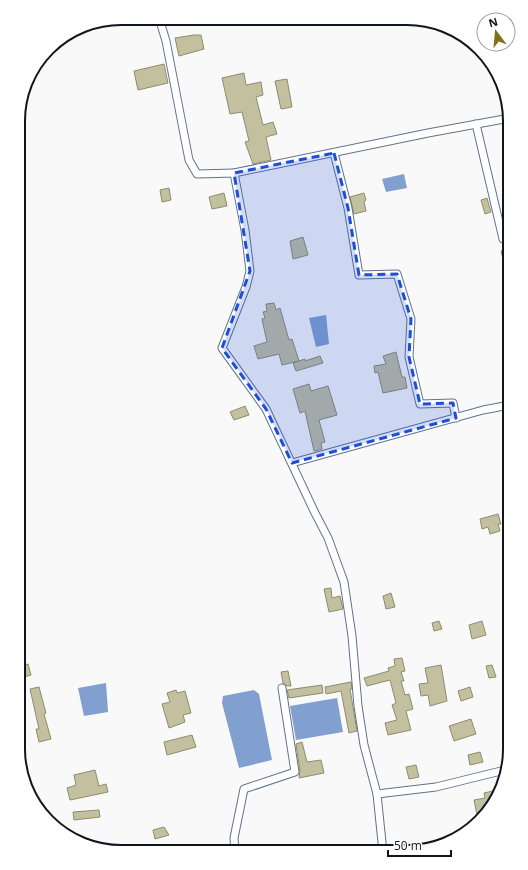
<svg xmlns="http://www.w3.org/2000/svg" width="528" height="870" font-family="'Open Sans',sans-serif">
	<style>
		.water { fill: #81a0cf }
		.building { fill: #c3c09f; stroke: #8f8c6d }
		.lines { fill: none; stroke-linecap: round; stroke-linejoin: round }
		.minor-casing { stroke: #61728c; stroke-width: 9 }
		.minor { stroke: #fff; stroke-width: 7 }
		.marked { fill: #1d4ed8; fill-opacity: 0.2; stroke: #1d4ed8; stroke-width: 3; stroke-dasharray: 8 5; stroke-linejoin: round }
		.rim { fill: none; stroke: #101620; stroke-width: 2 }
	</style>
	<rect width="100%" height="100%" fill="#f9f9f9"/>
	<g class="water">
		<path d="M404,174l3,14 -21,4 -4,-13z"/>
		<path d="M326,315l3,29 -13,3 -7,-29z"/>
		<path d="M106,683l2,29 -24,4 -6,-28z"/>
		<path d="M254,690l5,4 13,66 -33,8 -17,-65 1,-7z"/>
		<path d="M337,698l6,34 -47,8 -6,-34z"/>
	</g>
	<g class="building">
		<path d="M194,35h7l3,14 -25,7 -4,-18z"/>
		<path d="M164,64l4,19 -30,7 -4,-19z"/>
		<path d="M244,73l2,12 15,-3 2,13 -7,2 7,28 10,-3 4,12 -11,3 5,23 -18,4 -8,-22 4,-1 -7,-29 -12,2 -8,-36z"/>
		<path d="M287,79l5,28 -11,2 -6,-28z"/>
		<path d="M169,188l2,12 -9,2 -2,-12z"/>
		<path d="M224,193l3,13 -15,3 -3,-12z"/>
		<path d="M364,193l2,7 -2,1 2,10 -12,3 -4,-17z"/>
		<path d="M487,198l4,14 -6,2 -4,-14z"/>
		<path d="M303,237l5,18 -15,4 -3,-18z"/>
		<path d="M510,249v12l-6,2 -3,-12z"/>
		<path d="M274,303l2,7 4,-2 9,32 3,-1 7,22 -17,4 -3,-11 -21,5 -4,-13 13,-4 -5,-23 3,-1 -2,-6 4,-1 -1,-7z"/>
		<path d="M396,352l6,25h3l2,11 -24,5 -5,-21 -3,1 -1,-7 12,-2 -3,-8z"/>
		<path d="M320,356l3,7 -27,8 -3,-8 12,-4v2z"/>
		<path d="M309,384l2,7 17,-5 9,29 -18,5 6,22 -4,1 1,6 -7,2h-1l-9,-40 -5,2 -7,-24z"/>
		<path d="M245,406l4,9 -15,5 -4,-8z"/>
		<path d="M498,514l3,10h-3l2,7 -10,3 -2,-7 -6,2 -2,-10z"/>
		<path d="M331,588l1,10 8,-2 3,13 -14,3 -5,-23z"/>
		<path d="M391,593l4,14 -9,2 -3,-13z"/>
		<path d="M439,621l3,8 -8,2 -2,-8z"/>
		<path d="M482,621l4,14 -14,4 -3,-14z"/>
		<path d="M402,658l3,13 -4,1 3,9h-3l4,14 4,-1 4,15 -7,2 5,19 -23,5 -3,-12 12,-3 -5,-15 4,-2 -6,-23 -23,6 -3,-8 25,-7 -1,-3 7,-2 -1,-7z"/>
		<path d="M28,664l3,11 -11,3 -2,-11z"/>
		<path d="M441,665l6,36 -17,5 -2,-11 -7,1 -2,-12 9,-1 -3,-15z"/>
		<path d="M492,665l4,12 -7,1 -3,-12z"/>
		<path d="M288,671l3,15h-4l-4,-3 -2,-11z"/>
		<path d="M351,682l1,7h-2l7,42 -8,2 -8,-42 -15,3 -1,-7z"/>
		<path d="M322,685l1,8 -34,5 -2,-8z"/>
		<path d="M39,687l7,26 -2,1 7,25 -12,3 -3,-13h3l-9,-40z"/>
		<path d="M470,687l3,10 -12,4 -3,-10z"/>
		<path d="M176,690l1,3 8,-2 6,22 -8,2 2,7 -16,6 -7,-24 8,-2 -3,-9z"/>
		<path d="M471,719l5,15 -22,7 -5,-15z"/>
		<path d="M192,735l4,12 -29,8 -3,-13z"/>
		<path d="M302,742l5,20 14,-2 3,13 -25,5 1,-7 -4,-27z"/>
		<path d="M480,752l3,10 -13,3 -2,-10z"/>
		<path d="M416,765l3,12 -10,2 -3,-12z"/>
		<path d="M95,770l4,16 7,-2 2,8 -38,8 -3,-12 9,-3 -2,-10z"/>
		<path d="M493,791l2,6 -6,15 -11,8 -4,-20 11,-2 -1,-5z"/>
		<path d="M99,810l1,7 -26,3 -1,-8z"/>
		<path d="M164,827l5,8 -14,4 -2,-9z"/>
	</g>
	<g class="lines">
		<g class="minor-casing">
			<g id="minor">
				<path d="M159,18l7,23 23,119 8,14 37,-1 11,57 5,41 -4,16 -24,61 44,61 49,104 13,25 16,44 8,54 6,70 6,39 13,49 6,58"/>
				<path d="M476,124l27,115h7"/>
				<path d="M334,153l14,55 11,67 38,-1 14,45 -2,38 11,47 33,-1 3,15"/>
				<path d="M234,173l194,-40 82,-15"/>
				<path d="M292,463l191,-53 27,-5"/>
				<path d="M377,794l59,-7 69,-17"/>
				<path d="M235,851l-1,-13 10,-49 51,-17 -13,-84"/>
			</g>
		</g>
		<use href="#minor" class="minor"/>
	</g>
	<path class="marked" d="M334,153l14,55 11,67 38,-1 14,45 -2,38 11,47 33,-1 3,15 -164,45 -26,-54 -44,-61 28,-77 -16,-98z"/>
	<path d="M0 0H528V870H0ZM121 25H407A96 96 0 0 1 503 121V749A96 96 0 0 1 407 845H121A96 96 0 0 1 25 749V121A96 96 0 0 1 121 25Z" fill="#fff" fill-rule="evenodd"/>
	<path class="rim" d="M121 25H407A96 96 0 0 1 503 121V749A96 96 0 0 1 407 845H121A96 96 0 0 1 25 749V121A96 96 0 0 1 121 25Z"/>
	<g transform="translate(496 32) rotate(344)"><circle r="19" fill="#ffffff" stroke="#9fa2a6"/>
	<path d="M0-3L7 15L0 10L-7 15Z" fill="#7d7417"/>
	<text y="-6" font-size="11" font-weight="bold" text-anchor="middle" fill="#101620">N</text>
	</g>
	<path d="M388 850v6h63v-6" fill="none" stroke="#101620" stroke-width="2"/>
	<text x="394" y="850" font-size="12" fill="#101620" stroke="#ffffff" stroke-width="3" paint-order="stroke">50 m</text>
</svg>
